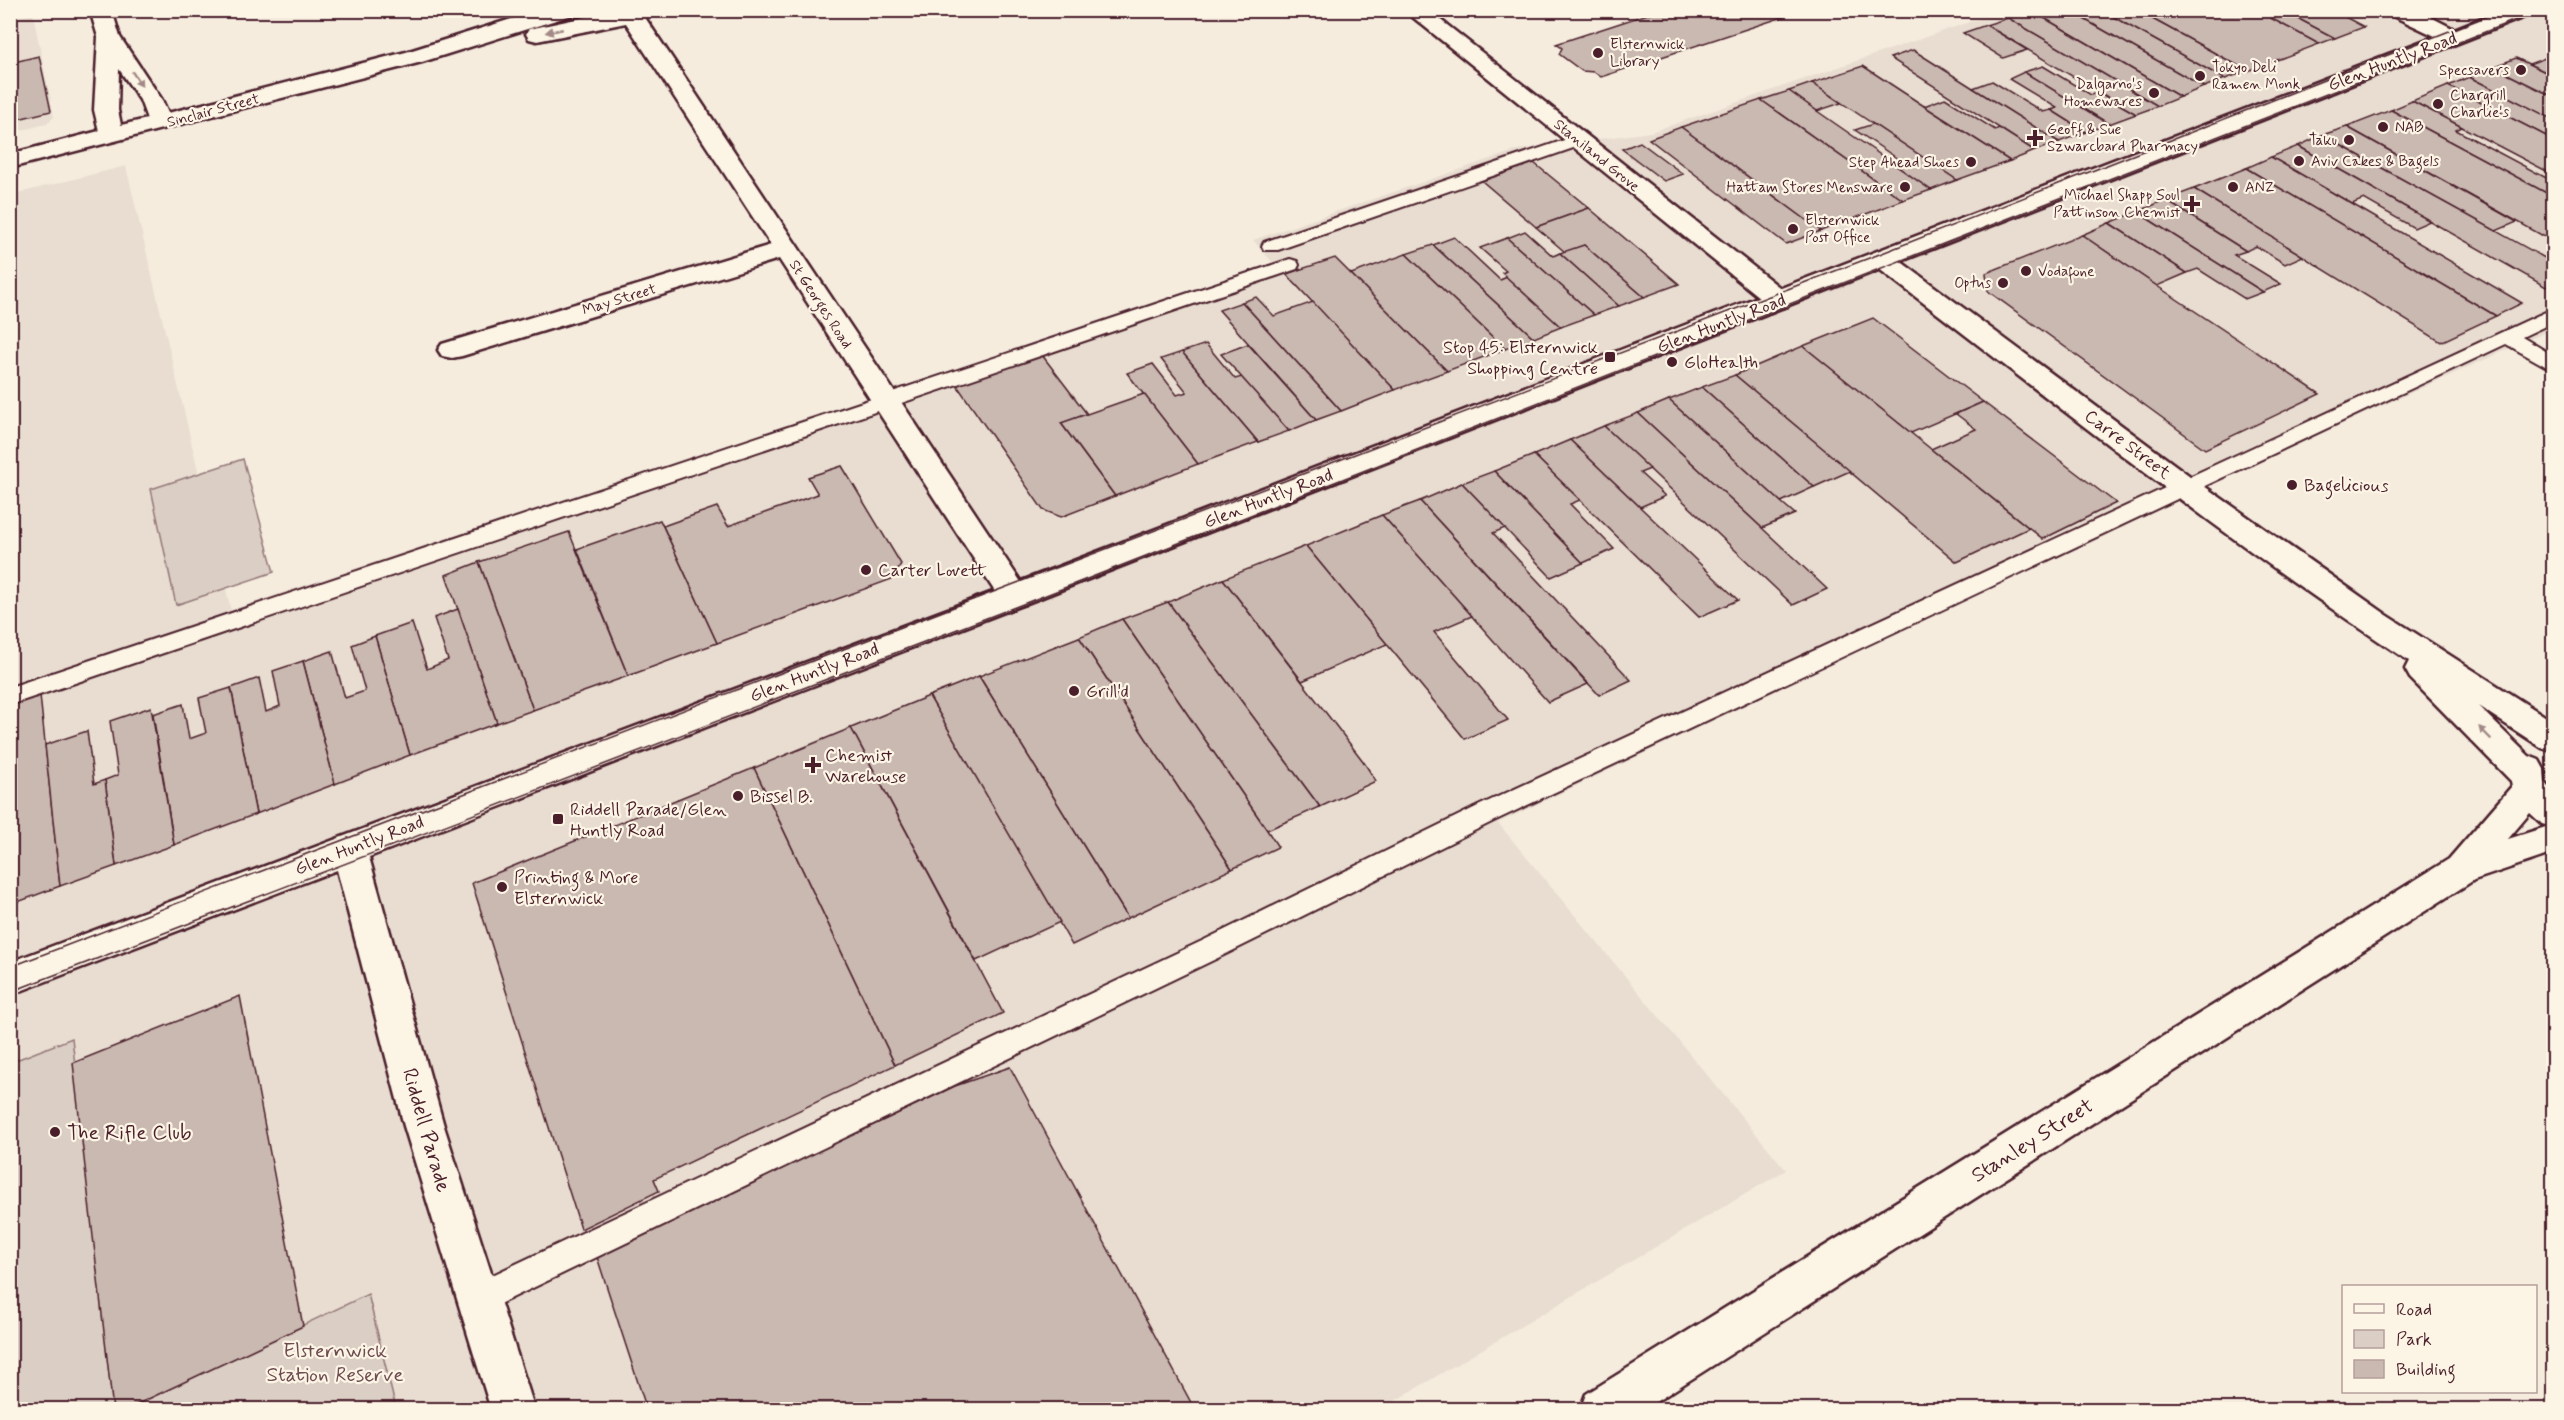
<svg xmlns="http://www.w3.org/2000/svg" width="2564" height="1420" font-family="Mynerve,sans-serif">
	<style>
		.built { fill: #e8ddd0 }
		.green { fill: #dbcec4; stroke: #927678; stroke-width: 1.5 }
		.building { fill: #cab9b1; stroke: #4a1f2b; stroke-width: 1.5 }
		.lines { fill: none; stroke-linecap: round; stroke-linejoin: round }
		.service-casing { stroke: #4a1f2b; stroke-width: 4 }
		.minor-casing { stroke: #4a1f2b; stroke-width: 5 }
		.tertiary-casing { stroke: #4a1f2b; stroke-width: 5 }
		.service { fill: #fcf5e5; fill-rule: evenodd }
		.minor { fill: #fcf5e5; fill-rule: evenodd }
		.tertiary { fill: #fcf5e5; fill-rule: evenodd }
		.tram { stroke: #4a1f2b; stroke-width: 1.5 }
		.oneway { fill: #a38a88 }
		.poi-dot { fill: #4a1f2b; stroke: #fcf5e5; stroke-width: 2 }
		.labels { text-anchor: middle; stroke-width: 4.5; stroke-linejoin: round; paint-order: stroke }
		.far-poi-label { font-size: 15px; fill: #4a1f2b; stroke: #fcf5e5; text-anchor: start }
		.far-street-label { font-size: 15px; fill: #4a1f2b; stroke: #fcf5e5 }
		.street-label { font-size: 18px; fill: #4a1f2b; stroke: #fcf5e5 }
		.poi-label { font-size: 18px; fill: #4a1f2b; stroke: #fcf5e5; text-anchor: start }
		.near-street-label { font-size: 21px; fill: #4a1f2b; stroke: #fcf5e5 }
		.near-poi-label { font-size: 21px; fill: #4a1f2b; stroke: #fcf5e5; text-anchor: start }
		.near-park-label { font-size: 21px; fill: #6e4b51; stroke: #fcf5e5 }
	</style>
	<rect width="100%" height="100%" fill="#f5ecde"/>
	<filter id="ink" filterUnits="userSpaceOnUse"><feTurbulence type="fractalNoise" baseFrequency=".0167" numOctaves="2"/><feDisplacementMap in="SourceGraphic" scale="12" xChannelSelector="R" yChannelSelector="G"/><feConvolveMatrix kernelMatrix="1 2 1 2 8 2 1 2 1" color-interpolation-filters="sRGB"/></filter>
	<g filter="url(#ink)">
		<g class="built">
			<path d="M2001,11h552v318l-427,192 -191,94 -437,208 288,347 -405,239h-985l-28,-115 -243,115h-12l-42,-370 -60,23v-867l115,-29 105,444 1042,-347 -20,-23 264,-90 134,-18z"/>
			<path d="M33,14l21,103 -8,7 -35,9 -1,-114z"/>
		</g>
		<g class="green">
			<path d="M243,459l31,113 -98,33 -25,-116z"/>
			<path d="M72,1038l41,371 -102,1v-348z"/>
			<path d="M368,1294l28,115 -271,1z"/>
		</g>
		<g class="building">
			<path d="M1660,10h119l7,6 -185,61 -7,-5 -12,-1 -23,-17 3,-6 -6,-4z"/>
			<path d="M2068,10l136,77 -24,10 -148,-86z"/>
			<path d="M2068,10h33l124,69 -21,8z"/>
			<path d="M2101,10h35l112,61 -23,8z"/>
			<path d="M2136,10h120l63,34 -71,27z"/>
			<path d="M2256,10h26l53,28 -16,6z"/>
			<path d="M2282,10h50l32,17 -29,11z"/>
			<path d="M2032,11l148,86 -22,9 -150,-88z"/>
			<path d="M2008,18l150,88 -22,8 -150,-89z"/>
			<path d="M1986,25l41,25 -24,8 -40,-25z"/>
			<path d="M1913,50l60,38 86,54 -24,9 -145,-93z"/>
			<path d="M39,56l12,55 -41,10v-58z"/>
			<path d="M2516,58l38,18v21l-61,-30z"/>
			<path d="M2545,58l9,2v16l-25,-12z"/>
			<path d="M1863,66l61,40 86,55 -53,19 -145,-97z"/>
			<path d="M2043,66l48,29 7,-3 38,22 -27,10 -85,-52z"/>
			<path d="M2493,67l61,30v23l-85,-43z"/>
			<path d="M2024,72l85,52 -23,8 -35,-22 6,-2 -48,-29z"/>
			<path d="M2469,77l85,43v20l-106,-54z"/>
			<path d="M1992,81l51,31 8,-2 35,22 -27,10 -86,-54z"/>
			<path d="M1812,83l29,20 -24,8 -28,-20z"/>
			<path d="M2448,86l106,54v35l-142,-74z"/>
			<path d="M1789,91l28,20 114,79 -28,10 -142,-100z"/>
			<path d="M1945,98l50,32 4,-2 36,23 -25,10 -86,-55z"/>
			<path d="M1761,100l142,100 -82,31 -140,-104z"/>
			<path d="M2412,101l50,26 -6,3 98,52v15l-163,-87z"/>
			<path d="M2391,110l163,87v45l-207,-115z"/>
			<path d="M1873,124l84,56 -26,10 -37,-26 7,-3 -46,-31z"/>
			<path d="M1681,127l140,104 -35,13 -137,-105z"/>
			<path d="M2347,127l170,95 -21,9 -174,-96z"/>
			<path d="M2322,135l232,128v20l-8,4 -248,-141z"/>
			<path d="M1640,142l43,32 -19,7 -42,-32z"/>
			<path d="M2298,146l132,75 -16,7 -50,-29 -12,5 -81,-47z"/>
			<path d="M2271,157l81,47 170,99 -26,13 -250,-148z"/>
			<path d="M1534,163l55,45 -53,19 -54,-46z"/>
			<path d="M2246,168l250,148 -55,26 -247,-153z"/>
			<path d="M2194,189l109,67 -18,8 -29,-18 -10,5 -81,-51z"/>
			<path d="M2165,200l81,51 -12,4 47,29 -18,8 -126,-80z"/>
			<path d="M1589,208l90,76 -35,13 -60,-52 -19,7 -29,-25z"/>
			<path d="M2137,212l126,80 -18,7 -47,-30 -11,4 -78,-50z"/>
			<path d="M2109,223l78,50 -30,13 -75,-51z"/>
			<path d="M1525,231l28,25 7,-3 59,53 -25,9 -87,-77z"/>
			<path d="M2082,235l75,51 163,108 -115,55 -217,-158 -2,-18z"/>
			<path d="M1454,237l46,43 7,-3 54,50 -27,11 -101,-93z"/>
			<path d="M1507,238l87,77 -33,12 -59,-54 4,-2 -26,-23z"/>
			<path d="M1433,245l101,93 -29,11 -99,-95z"/>
			<path d="M1584,245l60,52 -25,9 -59,-53z"/>
			<path d="M1406,254l99,95 -58,22 -96,-97z"/>
			<path d="M1335,258l16,16 96,97 -52,19 -109,-116z"/>
			<path d="M1256,297l18,19 39,-14 82,88 -54,21 -99,-109z"/>
			<path d="M1242,302l99,109 -25,9 -97,-110z"/>
			<path d="M1873,318l110,84 -72,31 -108,-87z"/>
			<path d="M1206,344l29,35 7,-2 47,54 -31,11 -76,-90z"/>
			<path d="M1248,344l68,76 -27,11 -68,-77z"/>
			<path d="M1803,346l108,87 118,95 -72,34 -222,-187z"/>
			<path d="M1182,352l76,90 -60,22 -71,-91 26,-9 24,31 10,-3 -26,-33z"/>
			<path d="M1042,355l45,59 -26,9 54,73 -54,21 -18,-7 -87,-126z"/>
			<path d="M1735,375l115,96 -36,16 -112,-100z"/>
			<path d="M1702,387l112,100 -33,15 -112,-102z"/>
			<path d="M1144,394l54,70 -83,32 -54,-73z"/>
			<path d="M1669,400l112,102 14,12 -33,14 -124,-115z"/>
			<path d="M1983,402l133,101 -73,36 -112,-90 45,-20 -20,-15z"/>
			<path d="M1638,413l124,115 65,61 -34,16 -189,-179z"/>
			<path d="M1604,426l46,43 -10,4 25,23 -25,11 -70,-67z"/>
			<path d="M1570,440l70,67 98,93 -39,17 -165,-162z"/>
			<path d="M1534,455l46,45 -10,4 44,45 -31,14 -89,-92z"/>
			<path d="M842,466l59,98 -9,15 -175,64 -54,-117 54,-19 11,19 90,-32 -10,-17z"/>
			<path d="M1494,471l89,92 -32,14 -89,-94z"/>
			<path d="M1462,483l43,45 -12,5 138,147 -32,15 -179,-194z"/>
			<path d="M1420,501l168,183 -40,18 -166,-187z"/>
			<path d="M1382,515l90,101 -38,16 74,88 -43,19 -159,-193z"/>
			<path d="M660,520l57,123 -89,33 -51,-127z"/>
			<path d="M569,532l59,144 -95,34 -54,-148z"/>
			<path d="M1306,546l81,98 -85,37 -79,-102z"/>
			<path d="M479,562l54,148 -36,13 -51,-148z"/>
			<path d="M1223,579l140,182 13,20 -56,26 -152,-205z"/>
			<path d="M1168,602l152,205 -53,23 -145,-211z"/>
			<path d="M458,609l39,114 -87,32 -35,-119 37,-13 15,46 21,-9 -14,-42z"/>
			<path d="M1122,619l145,211 11,17 -46,22 -153,-232z"/>
			<path d="M375,636l35,119 -75,29 -32,-123 29,-10 13,47 20,-7 -13,-46z"/>
			<path d="M1079,637l153,232 -104,49 -149,-242z"/>
			<path d="M303,661l32,123 -79,30 -25,-126 28,-10 7,34 14,-6 -7,-35z"/>
			<path d="M979,676l149,242 -56,27 -143,-249z"/>
			<path d="M231,688l25,126 -82,31 -21,-131 30,-10 6,35 17,-6 -7,-35z"/>
			<path d="M40,695l20,191 -50,19v-200z"/>
			<path d="M929,696l131,226 -84,39 -125,-233z"/>
			<path d="M151,707l23,138 -58,21 -11,-86 13,-5 -8,-54z"/>
			<path d="M851,728l152,285 -108,52 -141,-297z"/>
			<path d="M87,731l7,53 11,-4 11,86 -56,20 -15,-141z"/>
			<path d="M754,768l141,297 -241,114 5,12 -78,38 -109,-346z"/>
			<path d="M240,996l63,330 -178,84h-12l-40,-347z"/>
			<path d="M1010,1067l185,343h-548l-50,-153 358,-171z"/>
		</g>
		<g class="lines">
			<g class="service-casing">
				<g id="service">
					<path d="M1579,135l6,1 3,4 -3,4 -307,106h-14l-2,-4 2,-4z"/>
					<path d="M1290,259l7,2 2,4 -2,4 -1287,436v-18z"/>
					<path d="M2554,308v14l-32,15 32,19v15l-48,-27 -1010,476 -274,136 -733,353 -11,4 -11,-4 -5,-11 5,-11 737,-347 274,-134z"/>
				</g>
			</g>
			<g class="minor-casing">
				<g id="minor">
					<path d="M90,10h22l8,27 42,63 6,13 238,-61 134,-42h34l-2,5 -150,47 -412,106v-14l89,-23 -5,-21 4,-73zM119,69l21,31 7,19 -26,6 -3,-15z"/>
					<path d="M619,10h21l385,578 5,8 -5,8 -11,3 -11,-3 -224,-345 -317,97 -10,2 -10,-2 -4,-6 4,-6 329,-99 -145,-222 -89,18 -8,-2 -3,-5 3,-5z"/>
					<path d="M1404,10h24l360,284 4,6 -4,6 -9,2 -9,-2z"/>
					<path d="M1883,252l9,3 302,224 193,136 167,107v30l-12,-4 -64,-42 51,50 10,4 5,9 1,13 9,11v60l-80,27 -831,530h-63l6,-16 863,-535 63,-73 -1,-5 -101,-103 -5,-9 4,-8c-185,-122 -359,-262 -535,-396l-4,-5 4,-5zM2530,813l12,11 7,2 -41,13z"/>
				</g>
			</g>
			<g class="tertiary-casing">
				<path id="tertiary" d="M2389,10h28l37,19 47,-19h31l-2,5 -1505,589 -656,253 75,269 91,284h-44l-87,-284 -67,-256 -327,125v-33l993,-374 1432,-552 -44,-21z"/>
			</g>
			<use href="#service" class="service"/>
			<use href="#minor" class="minor"/>
			<use href="#tertiary" class="tertiary"/>
			<g class="tram">
				<path d="M10,967l1867,-712 626,-245"/>
				<path d="M10,992l1013,-388 1518,-594"/>
			</g>
		</g>
		<defs><path id="oneway-solid" d="M-6-.8H1V-3.2L6.5 0L1 3.2V.8H-6Z" transform="scale(1.5)"/></defs>
		<g class="oneway">
			<use href="#oneway-solid" transform="translate(554 31) rotate(169)"/>
			<use href="#oneway-solid" transform="translate(137 79) rotate(56)"/>
			<use href="#oneway-solid" transform="translate(2485 733) rotate(-135)"/>
		</g>
	</g>
	<g class="poi-dot">
		<circle cx="1598" cy="53" r="6"/>
		<circle cx="2521" cy="70" r="6"/>
		<circle cx="2200" cy="76" r="6"/>
		<circle cx="2154" cy="93" r="6"/>
		<circle cx="2438" cy="104" r="6"/>
		<circle cx="2383" cy="127" r="6"/>
		<path d="M2032 129h6v6h6v6h-6v6h-6v-6h-6v-6h6z"/>
		<circle cx="2349" cy="140" r="6"/>
		<circle cx="2299" cy="161" r="6"/>
		<circle cx="1971" cy="162" r="6"/>
		<circle cx="1905" cy="187" r="6"/>
		<circle cx="2233" cy="187" r="6"/>
		<path d="M2189 195h6v6h6v6h-6v6h-6v-6h-6v-6h6z"/>
		<circle cx="1793" cy="229" r="6"/>
		<circle cx="2026" cy="271" r="6"/>
		<circle cx="2003" cy="283" r="6"/>
		<rect x="1604" y="351" width="12" height="12" rx="3"/>
		<circle cx="1672" cy="362" r="6"/>
		<circle cx="2292" cy="485" r="6"/>
		<circle cx="866" cy="570" r="6"/>
		<circle cx="1074" cy="691" r="6"/>
		<path d="M810 756h6v6h6v6h-6v6h-6v-6h-6v-6h6z"/>
		<circle cx="738" cy="796" r="6"/>
		<rect x="552" y="813" width="12" height="12" rx="3"/>
		<circle cx="502" cy="887" r="6"/>
		<circle cx="55" cy="1132" r="6"/>
	</g>
	<g class="labels">
		<g class="far-poi-label">
			<text x="1610" y="49">Elsternwick<tspan x="1610" dy="17">Library</tspan></text>
			<text x="2212" y="72">Tokyo Deli<tspan x="2212" dy="17">Ramen Monk</tspan></text>
			<text x="2509" y="75" text-anchor="end">Specsavers</text>
			<text x="2142" y="89" text-anchor="end">Dalgarno's<tspan x="2142" dy="17">Homewares</tspan></text>
			<text x="2450" y="100">Chargrill<tspan x="2450" dy="17">Charlie's</tspan></text>
			<text x="2395" y="132">NAB</text>
			<text x="2047" y="134">Geoff &amp; Sue<tspan x="2047" dy="17">Szwarcbard Pharmacy</tspan></text>
			<text x="2337" y="145" text-anchor="end">Taku</text>
			<text x="2311" y="166">Aviv Cakes &amp; Bagels</text>
			<text x="1959" y="167" text-anchor="end">Step Ahead Shoes</text>
			<text x="1893" y="192" text-anchor="end">Hattam Stores Mensware</text>
			<text x="2245" y="192">ANZ</text>
			<text x="2180" y="200" text-anchor="end">Michael Shapp Soul<tspan x="2180" dy="17">Pattinson Chemist</tspan></text>
			<text x="1805" y="225">Elsternwick<tspan x="1805" dy="17">Post Office</tspan></text>
			<text x="2038" y="276">Vodafone</text>
			<text x="1991" y="288" text-anchor="end">Optus</text>
		</g>
		<g class="far-street-label">
			<text transform="translate(213 110) rotate(-15)" y="5">Sinclair Street</text>
			<text transform="translate(1597 155) rotate(39)" y="5">Staniland Grove</text>
			<text transform="translate(619 299) rotate(-17)" y="5">May Street</text>
			<text transform="translate(821 304) rotate(57)" y="5">St Georges Road</text>
		</g>
		<g class="street-label">
			<text transform="translate(2392 61) rotate(-21)" y="6">Glen Huntly Road</text>
			<text transform="translate(1721 323) rotate(-21)" y="6">Glen Huntly Road</text>
			<text transform="translate(2128 444) rotate(37)" y="6">Carre Street</text>
			<text transform="translate(1268 498) rotate(-21)" y="6">Glen Huntly Road</text>
			<text transform="translate(814 672) rotate(-21)" y="6">Glen Huntly Road</text>
			<text transform="translate(359 845) rotate(-21)" y="6">Glen Huntly Road</text>
		</g>
		<g class="poi-label">
			<text x="1598" y="353" text-anchor="end">Stop 45: Elsternwick<tspan x="1598" dy="21">Shopping Centre</tspan></text>
			<text x="1684" y="368">GloHealth</text>
			<text x="2304" y="491">Bagelicious</text>
			<text x="878" y="576">Carter Lovett</text>
			<text x="1086" y="697">Grill'd</text>
			<text x="825" y="761">Chemist<tspan x="825" dy="21">Warehouse</tspan></text>
			<text x="750" y="802">Bissel B.</text>
			<text x="570" y="815">Riddell Parade/Glen<tspan x="570" dy="21">Huntly Road</tspan></text>
			<text x="514" y="883">Printing &amp; More<tspan x="514" dy="21">Elsternwick</tspan></text>
		</g>
		<g class="near-street-label">
			<text transform="translate(427 1130) rotate(74)" y="7">Riddell Parade</text>
			<text transform="translate(2032 1140) rotate(-32)" y="7">Stanley Street</text>
		</g>
		<g class="near-poi-label">
			<text x="67" y="1139">The Rifle Club</text>
		</g>
		<g class="near-park-label">
			<text x="335" y="1357">Elsternwick<tspan x="335" dy="24">Station Reserve</tspan></text>
		</g>
	</g>
	<rect width="2564" height="1420" fill="none" stroke="#fcf5e5" stroke-width="36"/>
	<rect x="18" y="18" width="2528" height="1384" fill="none" stroke="#4a1f2b" stroke-width="2" filter="url(#ink)"/>
	<rect x="2342" y="1285" width="195" height="108" fill="#fcf5e5" stroke="#b59f9b" stroke-width="1.5"/>
	<rect x="2354" y="1304" width="30" height="9" fill="#fcf5e5" stroke="#b59f9b" stroke-width="1.5"/>
	<text x="2396" y="1315" font-size="18" fill="#4a1f2b">Road</text>
	<rect x="2354" y="1330" width="30" height="18" fill="#dbcec4" stroke="#b59f9b" stroke-width="1.5"/>
	<text x="2396" y="1345" font-size="18" fill="#4a1f2b">Park</text>
	<rect x="2354" y="1360" width="30" height="18" fill="#cab9b1" stroke="#b59f9b" stroke-width="1.5"/>
	<text x="2396" y="1375" font-size="18" fill="#4a1f2b">Building</text>
</svg>
